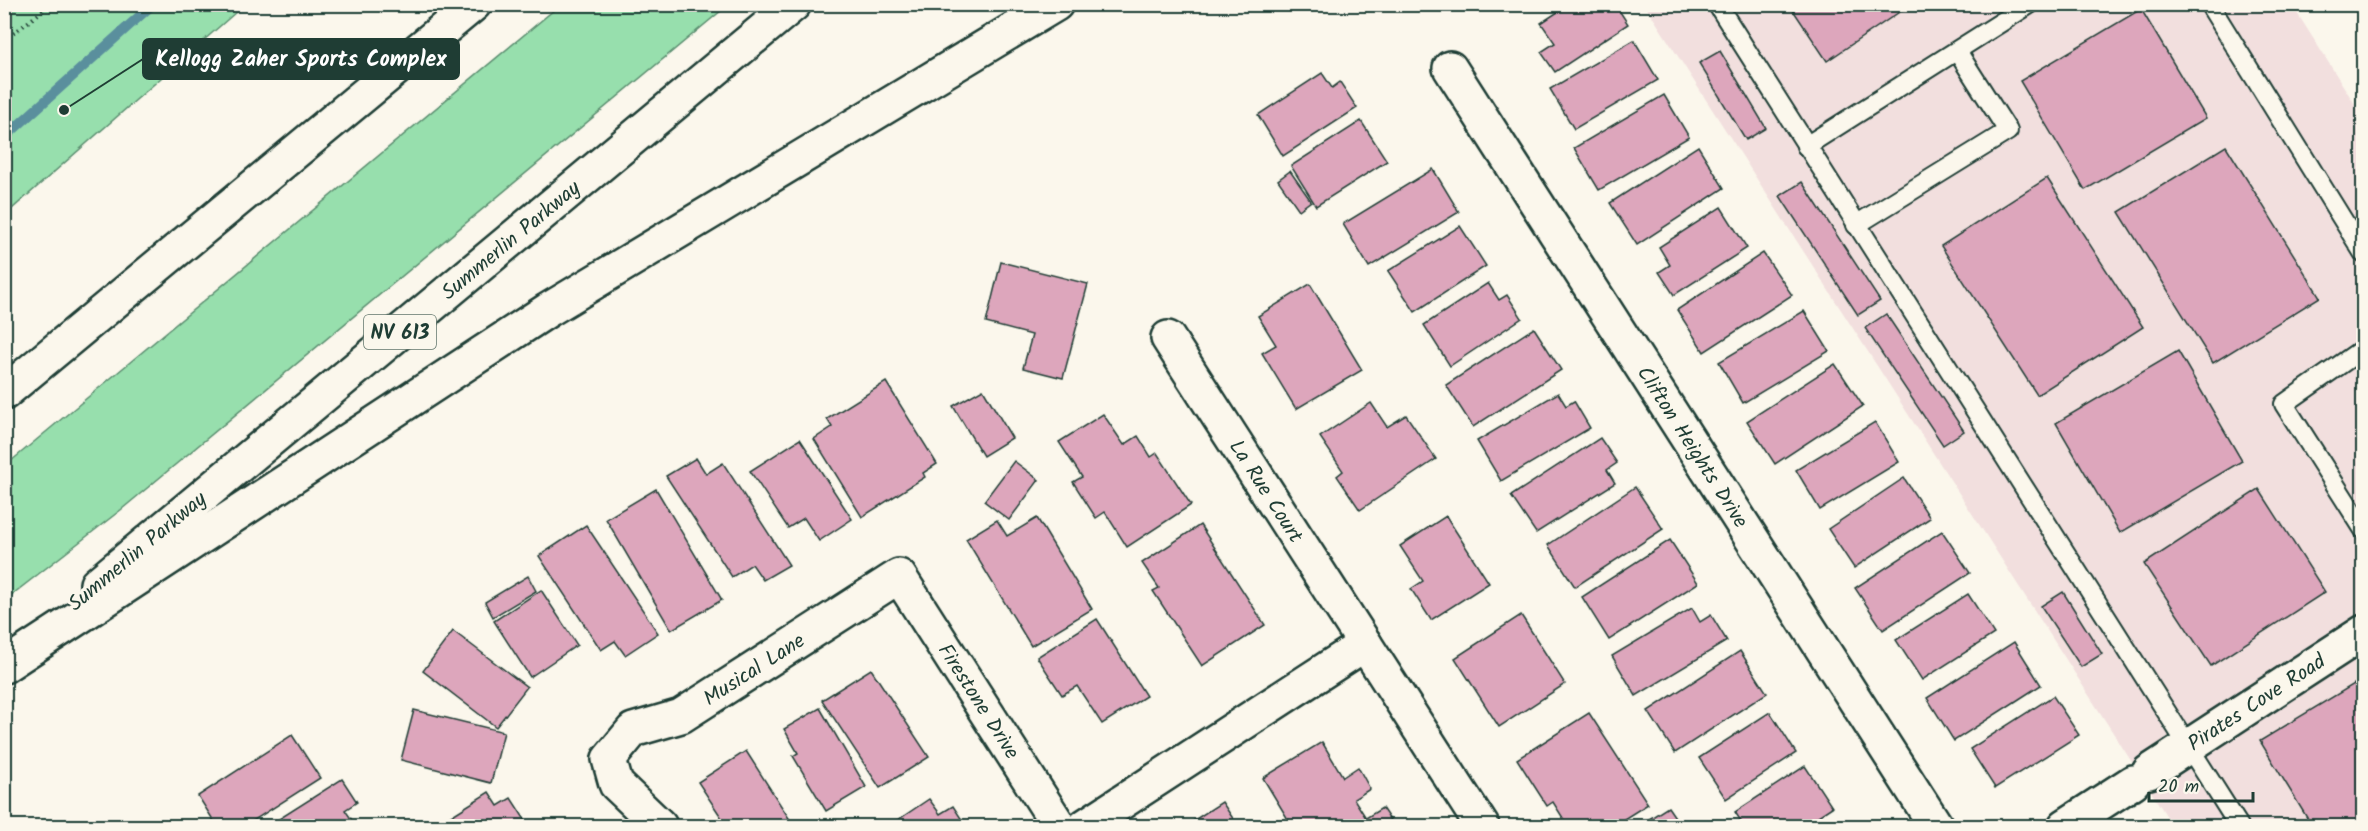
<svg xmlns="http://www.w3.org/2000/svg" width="2368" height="831" font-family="Kalam,sans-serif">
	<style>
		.built { fill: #f2dfde }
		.green { fill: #97dfad; stroke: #5b8e70; stroke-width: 1.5 }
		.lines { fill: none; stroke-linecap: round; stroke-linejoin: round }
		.stream { stroke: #5a8f9d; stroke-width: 10 }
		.building { fill: #dda6bc; stroke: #1f3d34; stroke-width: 1.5 }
		.service-casing { stroke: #1f3d34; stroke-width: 22 }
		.minor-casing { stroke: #1f3d34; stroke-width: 38 }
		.motorway-casing { stroke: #1f3d34; stroke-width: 38 }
		.path { stroke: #1f3d34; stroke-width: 4; stroke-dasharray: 1.5 4.5; stroke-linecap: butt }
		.service { stroke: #fbf7ec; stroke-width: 18 }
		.minor { stroke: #fbf7ec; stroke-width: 33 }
		.motorway { stroke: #fbf7ec; stroke-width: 33 }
		.labels { text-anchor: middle; stroke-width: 6; stroke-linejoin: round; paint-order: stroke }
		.shield { fill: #fbf7ec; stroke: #61756b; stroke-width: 1.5 }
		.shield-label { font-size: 20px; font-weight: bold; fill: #1f3d34 }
		.street-label { font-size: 21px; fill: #1f3d34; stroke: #fbf7ec }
		.leader { fill: none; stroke: #1f3d34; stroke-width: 2 }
		.callout-dot { fill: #1f3d34; stroke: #fbf7ec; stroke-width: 2 }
		.callout { fill: #1f3d34; stroke: #1f3d34; stroke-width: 2 }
		.callout-label { font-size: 22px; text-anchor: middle; font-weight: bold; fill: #fff }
	</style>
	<rect width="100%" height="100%" fill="#fbf7ec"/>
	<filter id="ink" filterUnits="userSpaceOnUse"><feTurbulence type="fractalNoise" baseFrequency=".0167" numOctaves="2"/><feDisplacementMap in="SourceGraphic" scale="12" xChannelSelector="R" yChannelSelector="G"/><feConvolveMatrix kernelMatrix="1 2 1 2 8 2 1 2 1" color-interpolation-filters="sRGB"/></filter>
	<g filter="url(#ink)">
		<path class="built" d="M1645,5h647l71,112v709h-190z"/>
		<g class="green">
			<path d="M5,4h239v1l-239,210z"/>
			<path d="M560,5h168l-606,504 -117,91v-134z"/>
		</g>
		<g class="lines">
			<path class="stream" d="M4,138l149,-134"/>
		</g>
		<g class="building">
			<path d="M1570,4h45l13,20 -73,48 -14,-20 14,-9 -14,-20z"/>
			<path d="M1789,4h122l-84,57z"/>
			<path d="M2141,9l65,109 -121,72 -65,-109z"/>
			<path d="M1634,40l24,40 -84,49 -24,-40z"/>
			<path d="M1720,51l46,77 -20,12 -47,-77z"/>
			<path d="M1322,73l10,15 8,-6 17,26 -74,48 -25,-41z"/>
			<path d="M1664,95l25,42 -90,53 -25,-42z"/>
			<path d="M1361,121l26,40 -71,45 -25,-40z"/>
			<path d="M1698,146l26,42 -87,57 -27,-42z"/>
			<path d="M2226,146l94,151 -107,66 -94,-151z"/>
			<path d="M1433,169l26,43 -90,55 -26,-43z"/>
			<path d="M1290,171l21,30 -12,9 -21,-30z"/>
			<path d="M2047,178l96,149 -106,68 -96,-149z"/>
			<path d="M1802,182l78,119 -22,14 -78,-119z"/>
			<path d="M1721,207l26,41 -73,47 -15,-23 11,-7 -11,-18z"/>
			<path d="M1460,226l26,40 -71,46 -27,-41z"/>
			<path d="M1763,253l29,42 -88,57 -27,-42z"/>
			<path d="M1001,262l87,22 -25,94 -40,-10 9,-33 -46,-12z"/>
			<path d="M1488,283l11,17 8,-5 15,23 -72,48 -26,-41z"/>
			<path d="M1310,284l52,86 -66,39 -34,-56 14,-8 -18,-29z"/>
			<path d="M1804,311l25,40 -86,52 -24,-41z"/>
			<path d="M1886,314l78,117 -21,14 -78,-117z"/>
			<path d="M1534,328l27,42 -88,57 -27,-42z"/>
			<path d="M2178,351l64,110 -122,72 -64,-110z"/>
			<path d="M1835,364l28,42 -88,58 -28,-43z"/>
			<path d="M886,382l51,82 -14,9 2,4 -63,40 -48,-78 18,-12 -5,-8z"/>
			<path d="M983,389l29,49 -29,18 -30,-50z"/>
			<path d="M1558,393l8,13 8,-5 16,27 -89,53 -24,-40z"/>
			<path d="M1371,403l16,24 19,-12 30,44 -76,51 -23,-34 6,-5 -23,-34z"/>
			<path d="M1103,414l21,31 14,-9 13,21 6,-4 34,52 -64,42 -22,-35 -9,6 -23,-36 9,-5 -23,-35z"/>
			<path d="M1875,422l24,40 -79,48 -24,-40z"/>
			<path d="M1600,438l17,25 -10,7 8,13 -79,50 -25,-37z"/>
			<path d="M800,439l52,80 -33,22 -15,-23 -16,10 -38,-57z"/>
			<path d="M696,458l10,16 17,-11 66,102 -26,15 -11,-16 -20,13 -66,-101z"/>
			<path d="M1014,461l25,19 -30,40 -25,-19z"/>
			<path d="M1904,478l26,40 -76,50 -26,-39z"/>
			<path d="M1635,487l28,42 -88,58 -27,-42z"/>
			<path d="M656,489l66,111 -51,30 -65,-111z"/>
			<path d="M2259,489l66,103 -114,74 -67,-102z"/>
			<path d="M1446,516l43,67 -58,37 -20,-31 12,-8 -23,-35z"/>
			<path d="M1037,518l55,91 -61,37 -65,-107 31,-19 10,16z"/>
			<path d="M586,525l72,108 -33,22 -10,-14 -14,9 -62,-94z"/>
			<path d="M1200,525l65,100 -63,41 -49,-75 6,-3 -17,-25z"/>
			<path d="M1942,531l28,42 -87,57 -28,-42z"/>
			<path d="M1670,540l28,43 -89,57 -27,-43z"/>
			<path d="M528,576l8,15 -43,26 -8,-15z"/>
			<path d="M541,590l36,55 -47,32 -36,-56z"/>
			<path d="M2063,592l39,62 -21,13 -40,-61z"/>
			<path d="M1968,594l26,40 -72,46 -26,-40z"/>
			<path d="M1692,608l8,14 11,-7 16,26 -91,55 -24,-40z"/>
			<path d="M1521,615l44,69 -66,43 -44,-69z"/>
			<path d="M1097,619l49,77 -44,28 -25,-38 -15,9 -25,-38z"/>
			<path d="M453,631l74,56 -31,40 -73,-56z"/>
			<path d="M2014,642l27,43 -87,56 -27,-43z"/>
			<path d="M1740,651l27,42 -92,60 -27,-42z"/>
			<path d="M871,669l58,88 -49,31 -58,-88z"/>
			<path d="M2364,678v148h-52l-52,-85z"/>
			<path d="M2053,696l26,39 -84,53 -25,-39z"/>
			<path d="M820,708l46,79 -40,24 -33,-55 5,-3 -14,-24z"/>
			<path d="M414,710l90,22 -13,51 -90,-23z"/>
			<path d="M1770,712l26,41 -70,46 -27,-41z"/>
			<path d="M1589,713l59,91 -35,22h-45l-15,-24 -6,4 -30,-47z"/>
			<path d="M292,735l28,43 -75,48h-28l-19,-30z"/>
			<path d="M1322,742l21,35 15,-10 12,22 -16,10 12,19 16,-10 12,18h-102l-29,-48z"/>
			<path d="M746,751l48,75h-67l-29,-44z"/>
			<path d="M1805,766l27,41 -29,19h-59l-9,-14z"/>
			<path d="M342,779l15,23 -12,8 11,16h-88z"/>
			<path d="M489,792l9,14 13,-8 18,28h-86l-3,-3z"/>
			<path d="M929,799l11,15 13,-8 13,20h-77z"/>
			<path d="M1222,802l16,24h-53z"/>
			<path d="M1668,807l13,19h-43z"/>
		</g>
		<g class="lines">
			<g class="service-casing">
				<g id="service">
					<path d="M1717,4l522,822"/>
					<path d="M2209,4l155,250"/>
					<path d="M1806,146l224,-142"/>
					<path d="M1856,225l152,-94 -51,-80"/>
					<path d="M2364,348l-80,56 80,126"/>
				</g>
			</g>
			<g class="minor-casing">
				<g id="minor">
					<path id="s1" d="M1450,68l486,758"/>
					<path id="s2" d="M1168,338l314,488"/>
					<path id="s3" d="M2149,772l215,-140"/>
					<path id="s4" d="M660,826l-44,-42 -7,-25 24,-29 48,-14 218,-140 160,250"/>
					<path d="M1085,826l280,-182"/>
					<path d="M2065,826l68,-44"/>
				</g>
			</g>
			<g class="motorway-casing">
				<g id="motorway">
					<path d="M4,393l470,-389"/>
					<path id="s5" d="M97,584l697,-580"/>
					<path d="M4,666l544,-356 508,-306"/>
				</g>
			</g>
			<path class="path" d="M4,41l47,-37"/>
			<use href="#service" class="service"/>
			<use href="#minor" class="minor"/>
			<use href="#motorway" class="motorway"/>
		</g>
	</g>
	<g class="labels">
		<rect class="shield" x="364" y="315" width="72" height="34" rx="4.5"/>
		<g class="shield-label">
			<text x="400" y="339">NV 613</text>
		</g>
		<g class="street-label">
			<text dy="7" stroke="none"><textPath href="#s5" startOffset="538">Summerlin Parkway</textPath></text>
			<text dy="7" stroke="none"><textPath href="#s1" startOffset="450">Clifton Heights Drive</textPath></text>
			<text dy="7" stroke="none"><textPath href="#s2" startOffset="182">La Rue Court</textPath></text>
			<text transform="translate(137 551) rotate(-40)" y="7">Summerlin Parkway</text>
			<text dy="7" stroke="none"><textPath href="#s4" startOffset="261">Musical Lane</textPath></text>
			<text dy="7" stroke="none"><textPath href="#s4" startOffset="582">Firestone Drive</textPath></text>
			<text dy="7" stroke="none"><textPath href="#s3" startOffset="128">Pirates Cove Road</textPath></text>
		</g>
	</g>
	<path class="leader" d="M64 110L143 59"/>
	<circle class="callout-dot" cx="64" cy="110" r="6"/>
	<rect class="callout" x="143" y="39" width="316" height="40" rx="6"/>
	<g class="callout-label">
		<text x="301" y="66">Kellogg Zaher Sports Complex</text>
	</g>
	<rect width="2368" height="831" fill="none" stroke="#fbf7ec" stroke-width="24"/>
	<rect x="12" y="12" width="2344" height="807" fill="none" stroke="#1f3d34" stroke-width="2" filter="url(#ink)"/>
	<path d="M2149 792v9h104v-9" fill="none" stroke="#1f3d34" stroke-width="3"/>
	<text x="2158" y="792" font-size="18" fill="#1f3d34" stroke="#fbf7ec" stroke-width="4.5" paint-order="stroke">20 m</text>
</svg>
